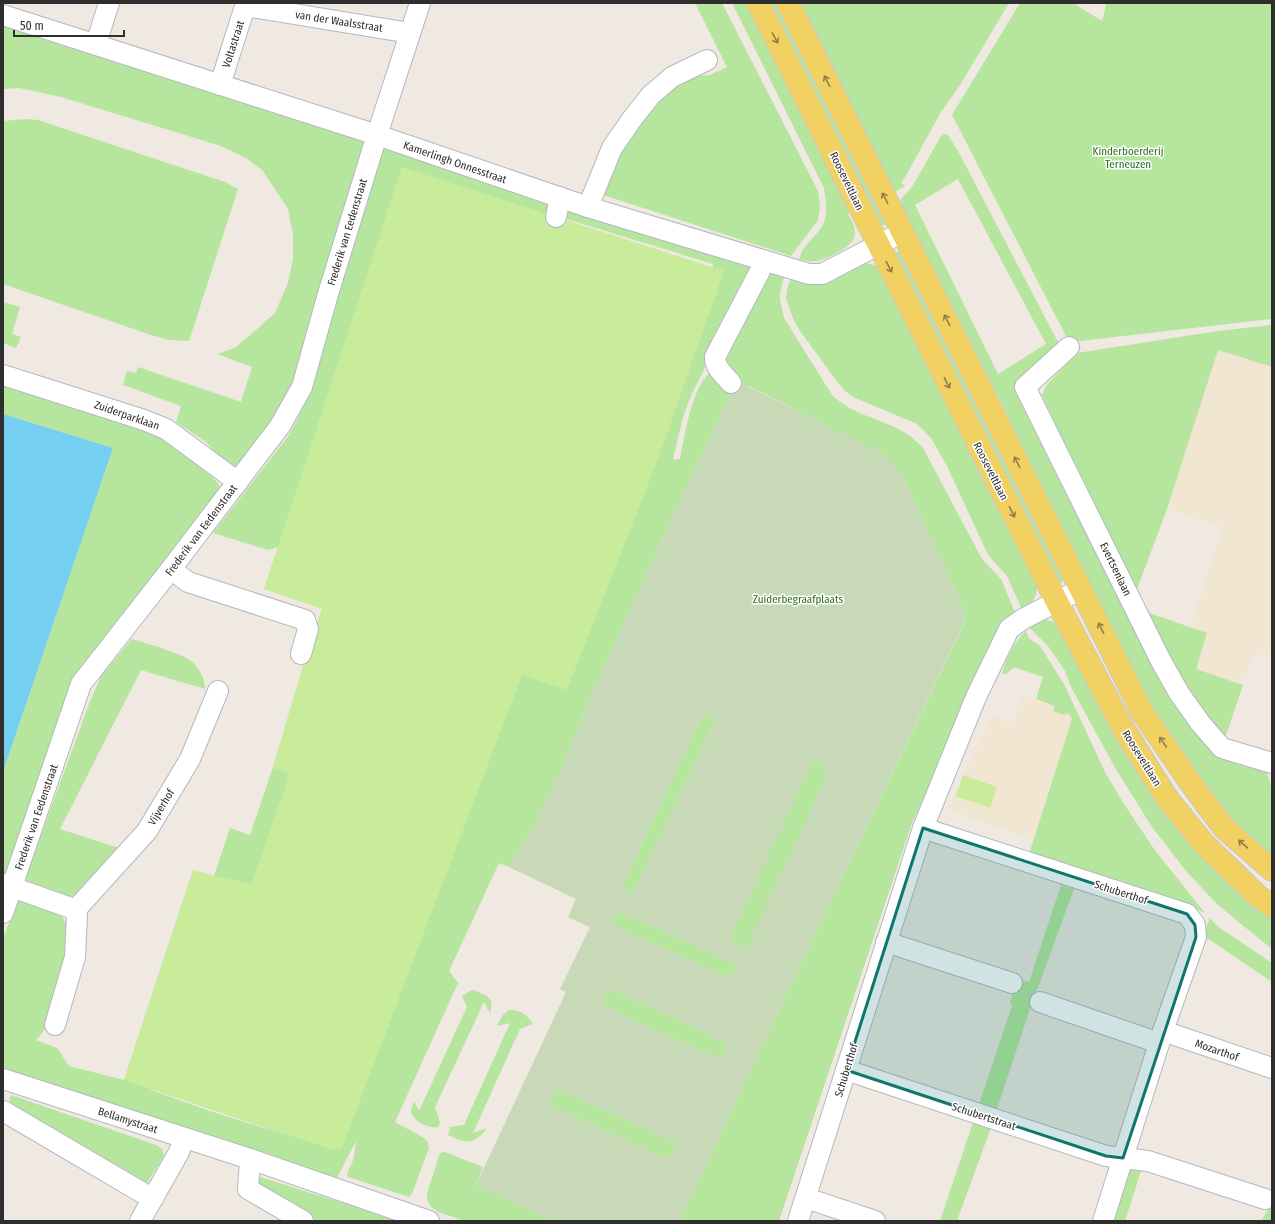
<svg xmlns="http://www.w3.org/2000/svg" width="1275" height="1224" font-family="'Fira Sans Condensed',sans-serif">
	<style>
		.education { fill: #f0e6d1 }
		.green { fill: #b6e59e; fill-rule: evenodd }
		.cemetery { fill: #c8d9b8; fill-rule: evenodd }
		.pitch { fill: #c9ec9a }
		.water { fill: #75cff0 }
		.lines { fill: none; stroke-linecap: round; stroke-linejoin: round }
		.minor-casing { stroke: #b4b7c1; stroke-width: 22 }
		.major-casing { stroke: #c9c9c9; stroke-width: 24 }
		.minor { stroke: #fff; stroke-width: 20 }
		.major { stroke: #f2d163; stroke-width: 22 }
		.oneway { stroke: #908048 }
		.marked { fill: #0f766e; fill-opacity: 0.2; stroke: #0f766e; stroke-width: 3; stroke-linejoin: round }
		.labels { text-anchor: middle; stroke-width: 3; stroke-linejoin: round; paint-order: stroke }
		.street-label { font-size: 11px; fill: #2e2e2e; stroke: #fff }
		.park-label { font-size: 11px; fill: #2c6e1b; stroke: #fff }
	</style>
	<rect width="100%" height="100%" fill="#efe9e1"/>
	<g class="education">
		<path d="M1218,350l54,17v280l-8,6 -11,3 -10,29 -48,-16 12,-36 -17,-6 33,-100 -56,-18z"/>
		<path d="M1021,697l15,2 19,7 13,6 4,7 -39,121 -85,-30 43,-94 22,7z"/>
	</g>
	<g class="green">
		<path d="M695,3h27l96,188 2,15 -2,14 -27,36 -191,-62 4,-15 45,-73 40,-30 21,-1 17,-8z"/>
		<path d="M732,3h16l104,208 -4,3c4,7 9,15 6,24 -3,9 -27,21 -36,23 -6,1 -13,0 -19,-2l4,-10 19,-22c6,-12 4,-26 2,-39z"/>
		<path d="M766,3h14l106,221 -5,2z"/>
		<path d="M797,3h212l-49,82 -19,27 -36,65 -4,6 4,3 -13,8z"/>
		<path d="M1020,3h53l29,18 4,-16 -2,-2h168v312l-1,4 -200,23 -5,-6 -114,-221z"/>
		<path d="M3,24l356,115 6,5 -69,241 -34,51 -21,29 -5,3 -9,-3 -21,-23 -30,-20 5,-16 -58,-21 4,-14 9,2 2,-6 103,35 11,-35 -35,-13 18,-6 40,-35 13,-30 5,-25v-23l-5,-26 -25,-38 -15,-12 -27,-13 -160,-49 -42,-9 -16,1z"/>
		<path d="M26,119l12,1 187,62 13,7 -49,152 -20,-1 -18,-5 -148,-51v-163z"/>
		<path d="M945,134l3,1 10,16 56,107 47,90 -31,37 150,320 85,62 7,21v72l-38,-36 -12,-14 -65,-92 -156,-316 -99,-195 -1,-8 11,-12 29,-51zM958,179l88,165 -48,30 -83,-169z"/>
		<path d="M387,147l164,52 1,19 160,52 1,-6 -153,-47 4,-13 189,59 -44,93c-4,16 -12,25 -18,40 -9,20 -13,43 -18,64l7,-1c5,-24 12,-75 33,-89l15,17 3,7 -36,74 -103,225 -32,80 -26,53 -25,41 -10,-4 -50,108 9,12 -63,139 29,16 4,4 1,6 -17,46 -3,3 -61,-20 -1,-3 7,-16 2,-17 -19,37 -93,-28 -241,-81v-130l15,-41 39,13 6,7 6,11v18l-18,71 -9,15 -6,7 21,8 12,18 55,14 66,-201 63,6 -39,-9 16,-48 20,7 23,-68 17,6 197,-117 -223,-67 14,-42 -10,3 -55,-17 76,-98 9,-17 81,-266zM151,1090v-1l145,49 -86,-27z"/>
		<path d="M899,251l3,1 163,328 -2,2h-6l-163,-328z"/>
		<path d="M866,263l8,2 6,3 35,75 123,237c-1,17 -4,21 -15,32l-16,-36 -19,-21 -41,-89 -16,-28 -14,-14 -64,-27 -8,-6 -13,-16 -34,-47 -6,-12 -6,-18 2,-13 3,-6z"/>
		<path d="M773,270l12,3 -5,20v7l4,18 48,77c28,27 65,23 91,53l59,111 19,20 15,36 -13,9 -91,199 -133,398h-99l97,-207 186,-388 2,-7 -2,-11 -60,-131 -19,-22 -133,-68 -11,-3 -19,-20 42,-88z"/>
		<path d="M3,302l17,5 -8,27 9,3 -5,11 -13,-5z"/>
		<path d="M1272,325v42l-54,-17 -51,159 -33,88 -92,-202 4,-9 31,-33 141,-22z"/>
		<path d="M3,382l150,52 25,13 18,14 22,22 3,6 -153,212 -64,177 -1,-1v-105l110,-324 -110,-34z"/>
		<path d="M1138,609l69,24 -11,36 47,16 -19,56 -17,-17z"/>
		<path d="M1043,619l12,3 4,4 20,38 188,250 5,4v31l-37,-30 -21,-18 -28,-30 -34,-44 -38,-61 -43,-79 -6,-16 -17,-25 -18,-18v-2z"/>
		<path d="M1026,631l3,7 11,8 24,38 41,88 17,29 32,48 51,64 -17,-8 -159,-51 43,-135 -4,-6 -4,2 -11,-4 2,-5 -19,-7 7,-22 -29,-10 -8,7 -4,-1c5,-15 12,-32 24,-42z"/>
		<path d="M132,639c15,5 47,13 59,22 8,6 14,18 14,28l-64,-19 -81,159 62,20 -42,44 -9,3h-11l-37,-11 66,-181 12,-28z"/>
		<path d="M706,715l9,5 -7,17 -75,156 -9,-3 -2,-3 78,-167z"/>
		<path d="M815,761l12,6 -1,11 -79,171 -19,-8 82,-174z"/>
		<path d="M1061,885l13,4 -45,123 -40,121 -32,88h-17l72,-215 -2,-4 7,-24 12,4z"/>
		<path d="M617,912l29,11 93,43 -4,7 -4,5 -9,-3 -105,-48 -6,-5z"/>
		<path d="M1210,918l7,8 55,37v19l-65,-44 -3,-4z"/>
		<path d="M474,990c13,6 21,7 16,23l-6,-11 -49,105 5,16 -2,4c-9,2 -26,-6 -27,-16 0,-3 2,-7 3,-10l5,10 48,-104 -5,-11 8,-5z"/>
		<path d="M608,990h3c39,17 80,33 117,55l-4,11 -3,3 -83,-36 -36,-19v-4z"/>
		<path d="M509,1010c11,-1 18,5 24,14l-13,5 -47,104 14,-5c-13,18 -21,15 -39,7l2,-8 14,-2 46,-102 -13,3 6,-11z"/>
		<path d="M556,1088l115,52 5,4c0,4 -3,11 -7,14h-4l-107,-49 -6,-4 -1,-4z"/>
		<path d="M11,1095l145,50 6,4 2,7 -17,27 -135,-78 -3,-6z"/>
		<path d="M445,1152l38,15 -7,18 79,36h-90l-27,-9 -7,-5 -4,-7v-7l13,-40z"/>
		<path d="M1143,1165l-18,56h-17l18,-54z"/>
		<path d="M254,1175l130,41 9,3 1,2h-80l-61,-35z"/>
		<path d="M1272,1202v19h-10v-1z"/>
	</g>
	<path class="cemetery" d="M743,384l132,65 18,13 10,15 60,131 2,11 -2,6 -186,389 -97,207h-125l-79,-36 90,-193 -6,-3 30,-62 -22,-10 8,-18 -67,-32 25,-41 26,-53 32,-80 103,-225 36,-74 -3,-7zM706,715l9,5 -7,17 -75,156 -9,-3 -2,-3 78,-167zM815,761l12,6 -1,11 -80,171 -17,-8 81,-174zM617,912l29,11 93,43 -4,7 -4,5 -9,-3 -105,-48 -6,-5zM608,990h3c39,17 80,33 116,55l-3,11 -3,3 -83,-36 -36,-19v-4zM556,1088l115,52 5,4c0,4 -3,11 -7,14h-4l-107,-49 -6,-4 -1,-4z"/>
	<g class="pitch">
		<path d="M402,167l322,104 -66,188 -91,231 -45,-15 -181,475 -6,-2 -1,2 -210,-70 69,-210 58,15 39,-112 -17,-6 36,-122 13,-36 -58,-20z"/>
		<path d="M963,775l34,12 -7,21 -34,-12z"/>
	</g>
	<path class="water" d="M3,414l110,34 -110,324z"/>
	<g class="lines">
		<g class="minor-casing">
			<g id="minor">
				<path d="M245,6l165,27"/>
				<path d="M3,15l374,120 211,72 221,67h13l81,-42"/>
				<path d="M96,44l13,-41"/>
				<path d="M220,85l26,-82"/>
				<path d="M588,207l24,-59 20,-29 19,-24 21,-18 35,-17"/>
				<path d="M556,217l4,-20"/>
				<path d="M1069,347l-44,40 136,274 18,32 22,31 21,24 50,15"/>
				<path d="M3,375l141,45 22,9 72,53"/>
				<path d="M731,383c-6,-7 -17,-16 -16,-26l44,-84 5,-12"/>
				<path d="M171,569l17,13 117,38 3,9 -7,25"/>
				<path d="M923,828l264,86 8,11 1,12 -33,94 -60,190"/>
				<path d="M3,884l68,24"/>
				<path d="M79,906l68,-75 43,-72 28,-68"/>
				<path d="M3,913l78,-229 90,-115 109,-143 22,-39 26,-93 49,-159 43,-132"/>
				<path d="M886,942l126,41"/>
				<path d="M1040,1002l119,41"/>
				<path d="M55,1025l20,-68 2,-43"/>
				<path d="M1163,1031l109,37"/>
				<path d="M846,1070l260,86 42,5 117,38"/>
				<path d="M3,1079l247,80 179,62"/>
				<path d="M3,1111l150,88"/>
				<path d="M250,1159l-2,30 55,32"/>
				<path d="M806,1198l69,23"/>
				<path d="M140,1221l39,-69 5,-13"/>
				<path d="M798,1221l125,-393 53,-131 33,-68 14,-10 58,-30"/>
			</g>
		</g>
		<g class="major-casing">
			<g id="major">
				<path d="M758,3l299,599 66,126 44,70 37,46 55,53 13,9"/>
				<path d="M788,3l354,709 50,73 32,43 48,42"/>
			</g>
		</g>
		<use href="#minor" class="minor"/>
		<use href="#major" class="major"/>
	</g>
	<defs><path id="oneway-shaft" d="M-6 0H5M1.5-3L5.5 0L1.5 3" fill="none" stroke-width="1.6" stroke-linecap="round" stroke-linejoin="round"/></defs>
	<g class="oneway">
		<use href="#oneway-shaft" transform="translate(775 38) rotate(63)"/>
		<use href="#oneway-shaft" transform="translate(827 81) rotate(-117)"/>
		<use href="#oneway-shaft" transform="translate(885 198) rotate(-117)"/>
		<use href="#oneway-shaft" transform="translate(889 267) rotate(63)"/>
		<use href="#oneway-shaft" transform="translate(947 320) rotate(-116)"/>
		<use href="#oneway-shaft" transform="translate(947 383) rotate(63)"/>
		<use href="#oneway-shaft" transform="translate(1017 462) rotate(-117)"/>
		<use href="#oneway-shaft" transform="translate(1012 512) rotate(63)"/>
		<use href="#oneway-shaft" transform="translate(1101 628) rotate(-117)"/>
		<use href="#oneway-shaft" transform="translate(1163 742) rotate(-124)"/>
		<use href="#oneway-shaft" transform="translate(1243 844) rotate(-139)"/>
	</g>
	<path class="marked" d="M923,828l264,86 8,11 1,12 -73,221 -17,-2 -260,-86z"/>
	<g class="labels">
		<g class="street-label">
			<text transform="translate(339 21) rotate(9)" y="4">van der Waalsstraat</text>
			<text transform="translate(233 44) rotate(-72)" y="4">Voltastraat</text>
			<text transform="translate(455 162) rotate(19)" y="4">Kamerlingh Onnesstraat</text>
			<text transform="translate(847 181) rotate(64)" y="4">Rooseveltlaan</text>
			<text transform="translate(347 232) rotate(-73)" y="4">Frederik van Eedenstraat</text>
			<text transform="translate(127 415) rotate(19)" y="4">Zuiderparklaan</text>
			<text transform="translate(991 471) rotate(63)" y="4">Rooseveltlaan</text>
			<text transform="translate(201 530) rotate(-53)" y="4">Frederik van Eedenstraat</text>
			<text transform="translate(1116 569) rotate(64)" y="4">Evertsenlaan</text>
			<text transform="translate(1142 758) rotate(58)" y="4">Rooseveltlaan</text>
			<text transform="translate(161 807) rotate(-59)" y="4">Vijverhof</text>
			<text transform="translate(36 817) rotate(-71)" y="4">Frederik van Eedenstraat</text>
			<text transform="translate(1121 892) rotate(18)" y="4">Schuberthof</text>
			<text transform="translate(1217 1050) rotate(19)" y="4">Mozarthof</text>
			<text transform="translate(846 1070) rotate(-73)" y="4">Schuberthof</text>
			<text transform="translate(984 1116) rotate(18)" y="4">Schubertstraat</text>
			<text transform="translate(128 1120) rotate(18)" y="4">Bellamystraat</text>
		</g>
		<g class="park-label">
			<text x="1128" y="155">Kinderboerderij<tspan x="1128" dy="13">Terneuzen</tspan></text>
			<text x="798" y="603">Zuiderbegraafplaats</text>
		</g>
	</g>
	<rect width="1275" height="1224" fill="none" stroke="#2e2e2e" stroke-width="8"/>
	<path d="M14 30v6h110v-6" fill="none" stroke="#2e2e2e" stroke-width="2"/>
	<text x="20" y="30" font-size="12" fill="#2e2e2e" stroke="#ffffff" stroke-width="3" paint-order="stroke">50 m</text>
</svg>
